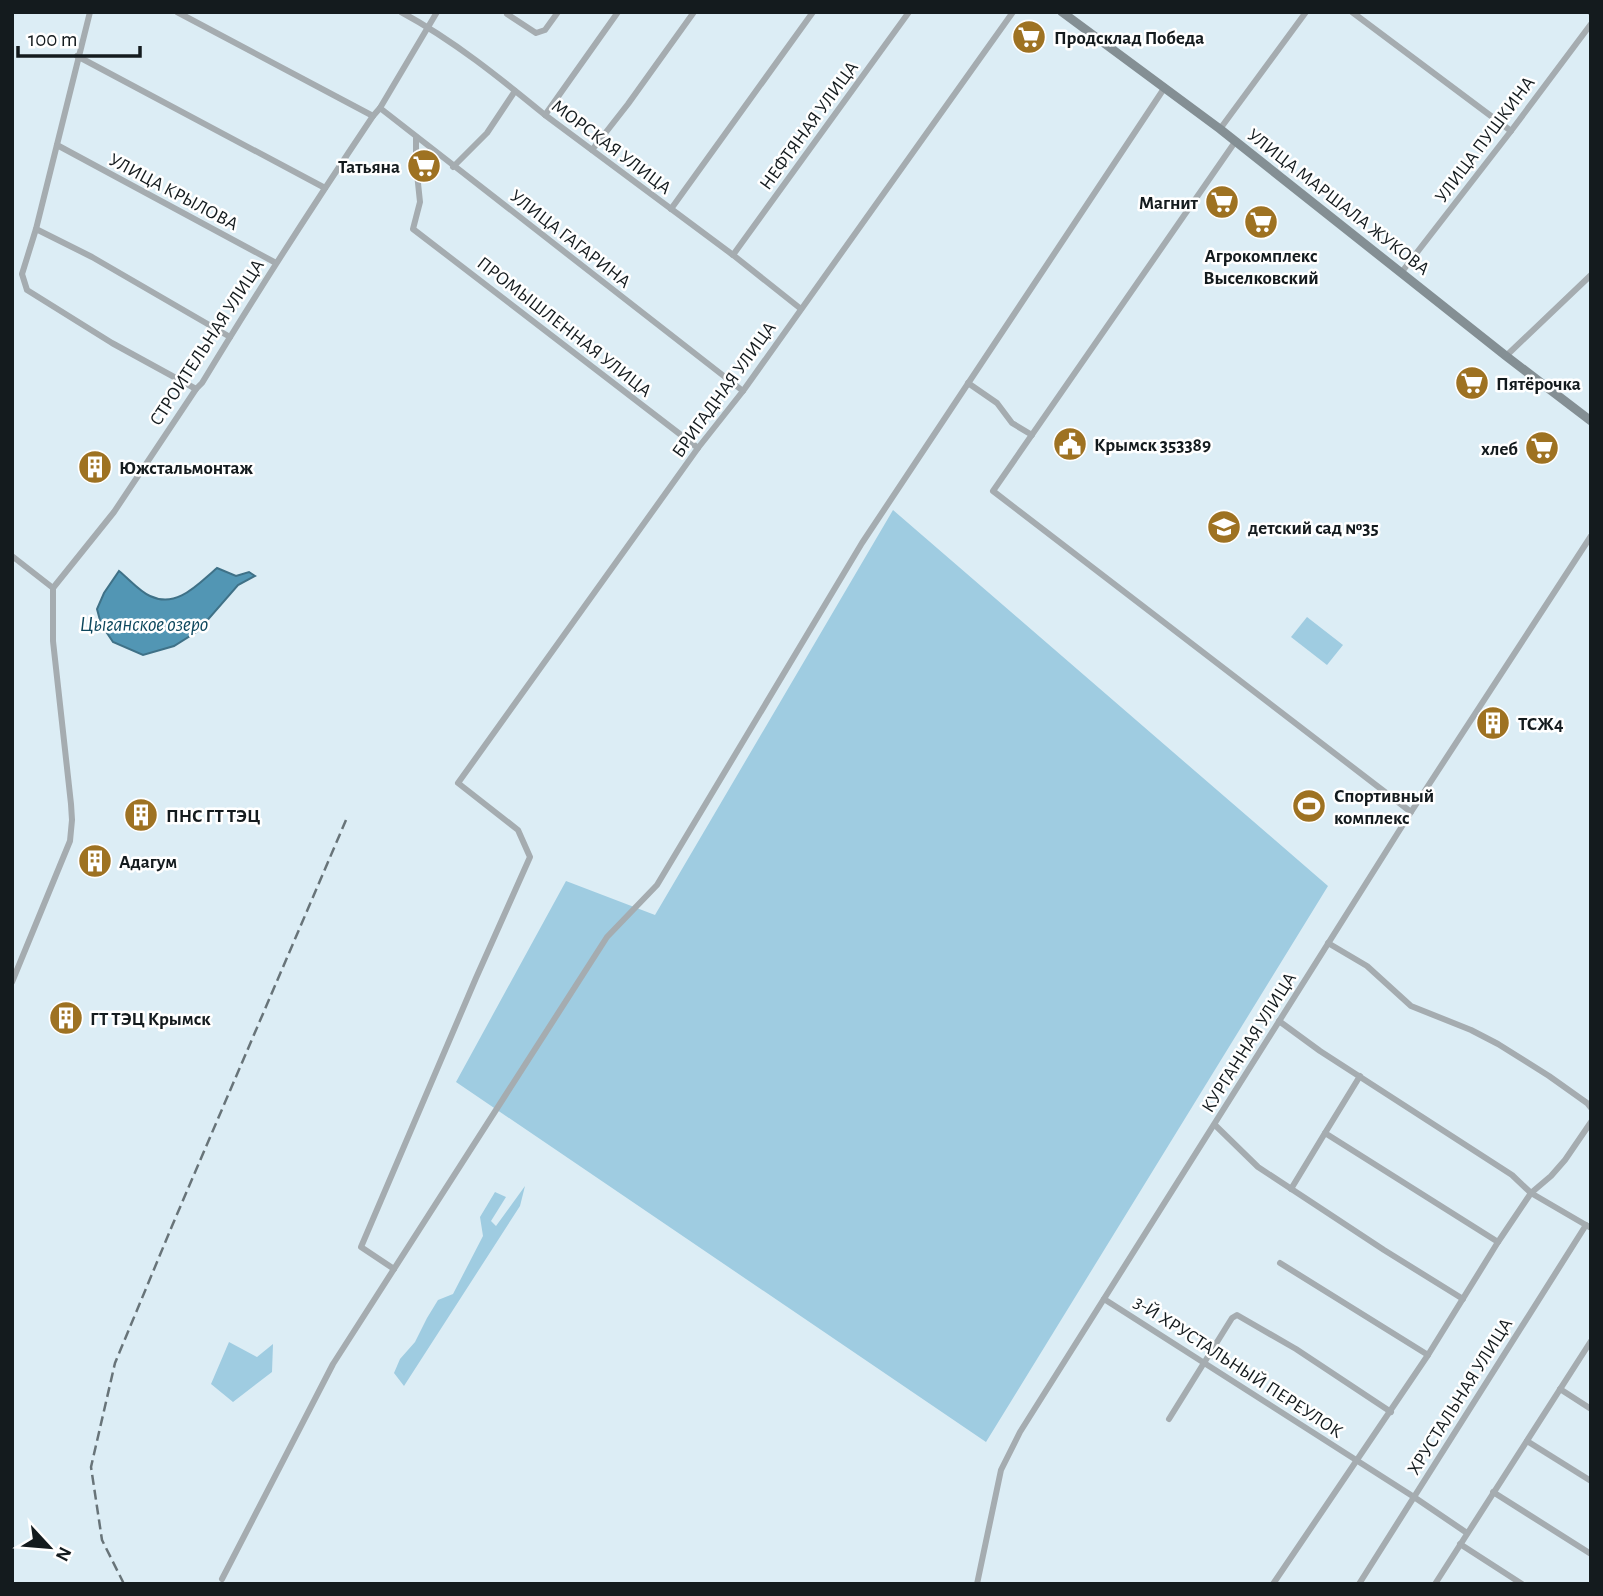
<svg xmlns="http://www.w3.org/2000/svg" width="1603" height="1596" font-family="'Alegreya Sans',sans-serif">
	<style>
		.green { fill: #9fcce1 }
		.water { fill: #5296b4; stroke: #3f7187; stroke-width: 2 }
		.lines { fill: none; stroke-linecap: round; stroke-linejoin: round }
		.minor { stroke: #a5acb0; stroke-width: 6 }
		.secondary { stroke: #848f94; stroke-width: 9 }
		.rail { stroke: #687479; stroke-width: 2.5; stroke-dasharray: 10 5; stroke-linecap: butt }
		.labels { text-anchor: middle; stroke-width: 5; stroke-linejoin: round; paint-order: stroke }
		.poi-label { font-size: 19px; font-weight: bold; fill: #141b1e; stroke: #fff; text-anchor: start }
		.street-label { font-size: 19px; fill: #141b1e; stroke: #fff }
		.water-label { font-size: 21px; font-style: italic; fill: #0e485e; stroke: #fff }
	</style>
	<rect width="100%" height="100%" fill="#dcedf5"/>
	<g class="green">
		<path d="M893,510l435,376 -342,556 -530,-360 110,-201 89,34z"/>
		<path d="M1307,617l36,28 -16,20 -36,-28z"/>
		<path d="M525,1186l-5,20 -116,180 -10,-13 6,-14 15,-17 12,-24 11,-18 15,-6 30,-58 -3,-19 15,-25 11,5 -15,24 5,5z"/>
		<path d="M229,1342l28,15 16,-13 -1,28 -39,30 -22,-18z"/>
	</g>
	<path class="water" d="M217,568l19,8 13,-4 6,4 -17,9 -40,46 -24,15 -31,9 -30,-13 -12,-18 -4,-15 7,-16 15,-22c10,8 20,20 31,25 27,13 48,-12 67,-28z"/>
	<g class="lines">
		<g class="minor">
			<path d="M90,12l-54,217 -14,45 5,16 85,53 84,46"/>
			<path d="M177,12l196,104"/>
			<path d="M401,12c52,28 99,66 144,103l188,140 68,54"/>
			<path d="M1352,12l159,119"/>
			<path d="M1590,12l1,1"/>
			<path d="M507,14l29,19 9,-3 13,-18"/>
			<path d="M77,56l248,132"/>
			<path d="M380,108l363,283"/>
			<path d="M545,115l73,-103"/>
			<path d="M1220,129l86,-117"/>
			<path d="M416,137v27l4,38 -7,27 285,219"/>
			<path d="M1235,142l-242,349 418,321"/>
			<path d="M57,145l219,118"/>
			<path d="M592,150l36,-46 66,-92"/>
			<path d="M453,167l34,-34 28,-42"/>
			<path d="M671,209l142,-197"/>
			<path d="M36,229l56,28 138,80"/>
			<path d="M733,255l176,-243"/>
			<path d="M1401,273l110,-142 80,-107"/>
			<path d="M1506,356l85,-81"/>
			<path d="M968,383l29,20 15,20 20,12"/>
			<path d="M12,556l41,32"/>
			<path d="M1328,943l39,23 44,40 60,24 27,14 51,32 38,27 4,5"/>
			<path d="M12,982l58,-141 2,-21 -1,-16 -18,-163v-53l61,-76 82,-123 6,-6c55,-91 112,-179 171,-267l7,-8 57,-96"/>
			<path d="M1279,1021l41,30 192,124 19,18 60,35"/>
			<path d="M1360,1076l-35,57 173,109"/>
			<path d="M1215,1125l43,42 126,83 79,49"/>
			<path d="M1291,1189l34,-56"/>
			<path d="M1280,1263l148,92"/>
			<path d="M394,1269l-33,-22 115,-269 54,-121 -12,-27 -60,-47 240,-335 45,-57 270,-379"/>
			<path d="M1104,1299l310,198 53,36"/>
			<path d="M1560,1389l31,20"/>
			<path d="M1169,1419l63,-101 5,-3 59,34 95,63"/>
			<path d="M1527,1441l64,40"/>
			<path d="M1493,1492l98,62"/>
			<path d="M1460,1544l62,40"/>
			<path d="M222,1579l111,-215 274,-427 50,-52 205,-342 303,-456"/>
			<path d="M977,1584l24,-114 19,-38 391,-620 180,-276"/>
			<path d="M1273,1584l155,-229 70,-113 33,-49 20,-17 14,-16 26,-38"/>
			<path d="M1359,1584l227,-359"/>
			<path d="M1435,1584l156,-243"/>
		</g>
		<path class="secondary" d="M1062,12l158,117 286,227 85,65"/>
		<path class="rail" d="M124,1584l-22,-44 -11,-73 24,-104 57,-137 174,-406"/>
	</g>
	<defs>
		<g id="supermarket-disc" transform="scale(1.75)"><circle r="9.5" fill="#9e7222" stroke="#fff"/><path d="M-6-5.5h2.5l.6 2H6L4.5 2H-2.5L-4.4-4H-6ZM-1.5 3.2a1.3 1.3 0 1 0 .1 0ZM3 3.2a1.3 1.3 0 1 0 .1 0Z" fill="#fff"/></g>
		<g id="civic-disc" transform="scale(1.75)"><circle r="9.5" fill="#9e7222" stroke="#fff"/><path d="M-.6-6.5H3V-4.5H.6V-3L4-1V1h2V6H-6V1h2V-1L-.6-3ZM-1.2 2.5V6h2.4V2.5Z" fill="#fff"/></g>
		<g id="building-disc" transform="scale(1.75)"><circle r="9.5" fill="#9e7222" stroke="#fff"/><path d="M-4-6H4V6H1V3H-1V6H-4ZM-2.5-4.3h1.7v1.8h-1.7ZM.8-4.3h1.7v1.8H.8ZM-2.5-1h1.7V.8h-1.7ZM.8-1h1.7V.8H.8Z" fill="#fff"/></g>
		<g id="school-disc" transform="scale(1.75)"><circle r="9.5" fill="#9e7222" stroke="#fff"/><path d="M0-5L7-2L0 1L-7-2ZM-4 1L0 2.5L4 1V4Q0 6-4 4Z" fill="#fff"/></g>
		<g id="stadium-disc" transform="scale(1.75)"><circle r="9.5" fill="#9e7222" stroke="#fff"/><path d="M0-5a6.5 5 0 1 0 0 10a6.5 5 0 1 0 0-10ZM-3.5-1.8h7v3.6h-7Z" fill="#fff"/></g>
	</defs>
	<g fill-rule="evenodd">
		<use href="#supermarket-disc" x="1029" y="37"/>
		<use href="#supermarket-disc" x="424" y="166"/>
		<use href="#supermarket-disc" x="1222" y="202"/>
		<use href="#supermarket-disc" x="1261" y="222"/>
		<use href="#supermarket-disc" x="1472" y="383"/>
		<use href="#civic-disc" x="1070" y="444"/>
		<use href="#supermarket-disc" x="1542" y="448"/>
		<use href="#building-disc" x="95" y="467"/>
		<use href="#school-disc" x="1224" y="527"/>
		<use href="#building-disc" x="1493" y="723"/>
		<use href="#stadium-disc" x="1309" y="806"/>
		<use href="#building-disc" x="141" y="815"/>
		<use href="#building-disc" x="95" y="861"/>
		<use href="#building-disc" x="66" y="1018"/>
	</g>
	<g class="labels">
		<g class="poi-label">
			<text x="1054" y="44">Продсклад Победа</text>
			<text x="400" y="173" text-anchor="end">Татьяна</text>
			<text x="1198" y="209" text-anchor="end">Магнит</text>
			<text x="1261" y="262" text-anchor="middle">Агрокомплекс<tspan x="1261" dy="22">Выселковский</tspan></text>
			<text x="1496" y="390">Пятёрочка</text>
			<text x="1094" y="451">Крымск 353389</text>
			<text x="1518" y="455" text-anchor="end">хлеб</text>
			<text x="119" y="474">Южстальмонтаж</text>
			<text x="1248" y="534">детский сад №35</text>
			<text x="1518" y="730">ТСЖ4</text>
			<text x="1334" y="802">Спортивный<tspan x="1334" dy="22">комплекс</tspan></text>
			<text x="166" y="822">ПНС ГТ ТЭЦ</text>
			<text x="119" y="868">Адагум</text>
			<text x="90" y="1025">ГТ ТЭЦ Крымск</text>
		</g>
		<g class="street-label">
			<text transform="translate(808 125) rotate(-54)" y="7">НЕФТЯНАЯ УЛИЦА</text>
			<text transform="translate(1484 139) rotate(-53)" y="7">УЛИЦА ПУШКИНА</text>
			<text transform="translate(612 146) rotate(37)" y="7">МОРСКАЯ УЛИЦА</text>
			<text transform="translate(174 191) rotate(28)" y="7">УЛИЦА КРЫЛОВА</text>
			<text transform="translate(1339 201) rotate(38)" y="7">УЛИЦА МАРШАЛА ЖУКОВА</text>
			<text transform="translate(571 238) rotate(38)" y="7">УЛИЦА ГАГАРИНА</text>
			<text transform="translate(565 326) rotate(38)" y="7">ПРОМЫШЛЕННАЯ УЛИЦА</text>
			<text transform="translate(206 342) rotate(-57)" y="7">СТРОИТЕЛЬНАЯ УЛИЦА</text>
			<text transform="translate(723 389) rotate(-54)" y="7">БРИГАДНАЯ УЛИЦА</text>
			<text transform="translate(1248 1042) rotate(-58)" y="7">КУРГАННАЯ УЛИЦА</text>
			<text transform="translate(1239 1366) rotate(33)" y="7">3-Й ХРУСТАЛЬНЫЙ ПЕРЕУЛОК</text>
			<text transform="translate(1459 1396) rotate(-58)" y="7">ХРУСТАЛЬНАЯ УЛИЦА</text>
		</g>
		<g class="water-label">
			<text x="144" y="631">Цыганское озеро</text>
		</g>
	</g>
	<rect width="1603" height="1596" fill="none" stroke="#141b1e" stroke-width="28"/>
	<g transform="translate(49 1547) rotate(116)" stroke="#ffffff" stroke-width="5" paint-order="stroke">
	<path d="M0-5L12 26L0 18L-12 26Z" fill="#141b1e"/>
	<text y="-10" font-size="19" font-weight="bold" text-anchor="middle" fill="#141b1e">N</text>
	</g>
	<path d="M18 46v10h122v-10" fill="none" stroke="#141b1e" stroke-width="3.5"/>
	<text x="28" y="46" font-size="21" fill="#141b1e" stroke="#ffffff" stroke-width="5" paint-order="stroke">100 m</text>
</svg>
